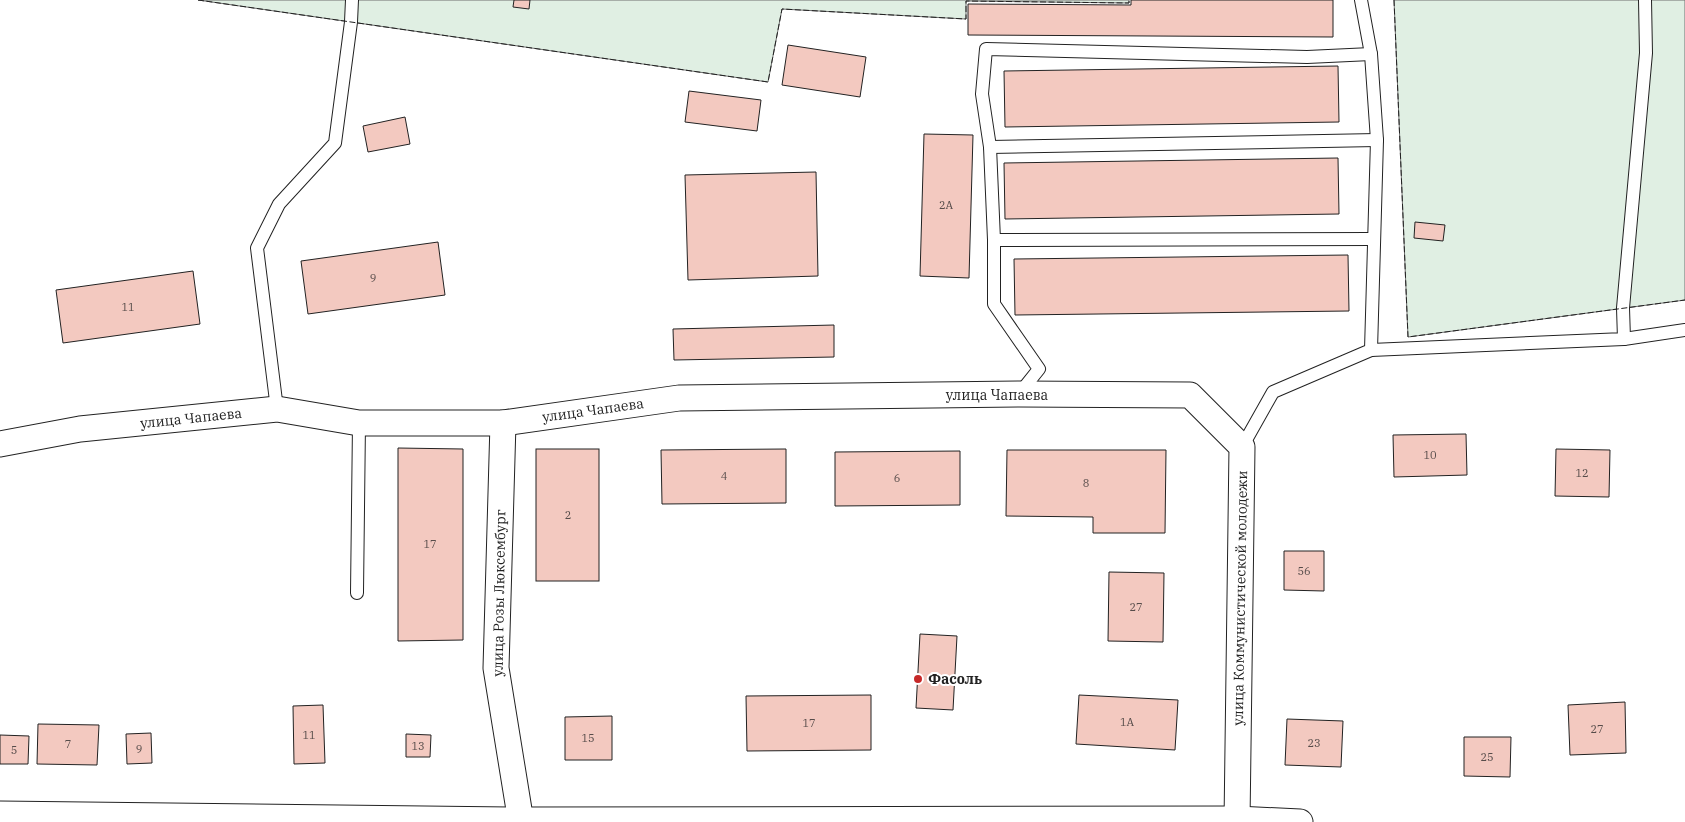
<svg xmlns="http://www.w3.org/2000/svg" width="1685" height="822" font-family="'IBM Plex Serif',serif">
	<style>
		.green { fill: #e0efe3; stroke: #6f6f6f }
		.building { fill: #f3c9c0; stroke: #222 }
		.lines { fill: none; stroke-linecap: round; stroke-linejoin: round }
		.lane-casing { stroke: #222; stroke-width: 14 }
		.street-casing { stroke: #222; stroke-width: 27 }
		.lane { stroke: #fff; stroke-width: 12 }
		.street { stroke: #fff; stroke-width: 25 }
		.fence { stroke: #222; stroke-width: 1; stroke-dasharray: 6 2.5; stroke-linecap: butt }
		.poi-dot { fill: #c62828; stroke: #fff; stroke-width: 2 }
		.labels { text-anchor: middle; stroke-width: 4; stroke-linejoin: round; paint-order: stroke }
		.number-label { font-size: 11px; fill: #564c4a }
		.street-label { font-size: 14px; fill: #222; stroke: #fff }
		.poi-label { font-size: 14px; font-weight: bold; fill: #222; stroke: #fff; text-anchor: start }
	</style>
	<rect width="100%" height="100%" fill="#fff"/>
	<g class="green">
		<path d="M198,0h931v3l-163,-2v18l-184,-10 -14,73z"/>
		<path d="M1394,0h291v300l-277,37z"/>
	</g>
	<g class="building">
		<path d="M514,0h16l-1,9 -16,-2z"/>
		<path d="M1131,0h202v37l-365,-2v-31l163,1z"/>
		<path d="M788,45l78,12 -6,40 -78,-12z"/>
		<path d="M1338,66l1,56 -334,5 -1,-56z"/>
		<path d="M689,91l72,9 -4,31 -72,-9z"/>
		<path d="M405,117l5,27 -42,8 -5,-26z"/>
		<path d="M924,134l49,1 -4,143 -49,-2z"/>
		<path d="M1338,158l1,56 -334,5 -1,-56z"/>
		<path d="M816,172l2,104 -130,4 -3,-105z"/>
		<path d="M1415,222l30,3 -2,16 -29,-3z"/>
		<path d="M438,242l7,53 -137,19 -7,-53z"/>
		<path d="M1348,255l1,56 -334,4 -1,-56z"/>
		<path d="M193,271l7,53 -137,19 -7,-53z"/>
		<path d="M834,325v32l-160,3 -1,-31z"/>
		<path d="M1466,434l1,41 -73,2 -1,-42z"/>
		<path d="M398,448l65,1v191l-65,1z"/>
		<rect x="536" y="449" width="63" height="132"/>
		<path d="M786,449v54l-124,1 -1,-54z"/>
		<path d="M1556,449l54,1 -1,47 -54,-1z"/>
		<path d="M1007,450h159l-1,83h-72v-16l-87,-1z"/>
		<path d="M960,451v54l-125,1v-54z"/>
		<path d="M1284,551h40v40l-40,-1z"/>
		<path d="M1109,572l55,1 -1,69 -55,-1z"/>
		<path d="M920,634l37,2 -4,74 -37,-2z"/>
		<path d="M871,695v55l-124,1 -1,-55z"/>
		<path d="M1079,695l99,5 -3,50 -99,-6z"/>
		<path d="M1625,702l1,51 -56,2 -2,-50z"/>
		<path d="M323,705l2,58 -31,1 -1,-58z"/>
		<path d="M612,716v44h-47v-43z"/>
		<path d="M1287,719l56,2 -2,46 -56,-2z"/>
		<path d="M38,724l61,1 -2,40 -60,-1z"/>
		<path d="M151,733l1,30 -25,1 -1,-30z"/>
		<path d="M406,734l25,1 -1,22h-24z"/>
		<path d="M0,735l29,1 -1,28h-28z"/>
		<path d="M1464,737h47l-1,40 -46,-1z"/>
	</g>
	<g class="lines">
		<g class="lane-casing">
			<g id="lane">
				<path d="M990,147l387,-7"/>
				<path d="M994,240l380,-1"/>
				<path d="M1624,339l61,-9"/>
				<path d="M1371,350l253,-11 -1,-31 23,-255 -1,-53"/>
				<path d="M1019,394l20,-25 -45,-65v-64l-4,-93 -8,-53 4,-45 321,8 64,-3"/>
				<path d="M277,409l-20,-161 22,-44 56,-61 16,-121 1,-22"/>
				<path d="M1242,447l31,-55 98,-42 6,-210 -6,-86 -10,-54"/>
				<path d="M357,593l2,-170"/>
			</g>
		</g>
		<g class="street-casing">
			<g id="street">
				<path d="M503,423l-7,245 25,154"/>
				<path d="M0,444l80,-15 197,-20 82,14h144l176,-25 340,-4 171,1 52,52 -5,375"/>
				<path d="M0,814l520,6 717,-1 63,3"/>
			</g>
		</g>
		<use href="#lane" class="lane"/>
		<use href="#street" class="street"/>
		<g class="fence">
			<path d="M198,0l570,82 14,-73 184,10v-18l163,2v-3"/>
			<path d="M1394,0l14,337 277,-37"/>
		</g>
	</g>
	<circle class="poi-dot" cx="918" cy="679" r="5"/>
	<g class="labels">
		<g class="number-label">
			<text x="946" y="209">2А</text>
			<text x="373" y="282">9</text>
			<text x="128" y="311">11</text>
			<text x="1430" y="459">10</text>
			<text x="1582" y="477">12</text>
			<text x="724" y="480">4</text>
			<text x="897" y="482">6</text>
			<text x="1086" y="487">8</text>
			<text x="568" y="519">2</text>
			<text x="430" y="548">17</text>
			<text x="1304" y="575">56</text>
			<text x="1136" y="611">27</text>
			<text x="1127" y="726">1А</text>
			<text x="809" y="727">17</text>
			<text x="1597" y="733">27</text>
			<text x="309" y="739">11</text>
			<text x="588" y="742">15</text>
			<text x="1314" y="747">23</text>
			<text x="68" y="748">7</text>
			<text x="418" y="750">13</text>
			<text x="139" y="753">9</text>
			<text x="14" y="754">5</text>
			<text x="1487" y="761">25</text>
		</g>
		<g class="street-label">
			<text x="997" y="400">улица Чапаева</text>
			<text transform="translate(593 410) rotate(-8)" y="5">улица Чапаева</text>
			<text transform="translate(191 418) rotate(-6)" y="5">улица Чапаева</text>
			<text transform="translate(499 593) rotate(-89)" y="5">улица Розы Люксембург</text>
			<text transform="translate(1240 598) rotate(-89)" y="5">улица Коммунистической молодежи</text>
		</g>
		<g class="poi-label">
			<text x="928" y="684">Фасоль</text>
		</g>
	</g>
</svg>
